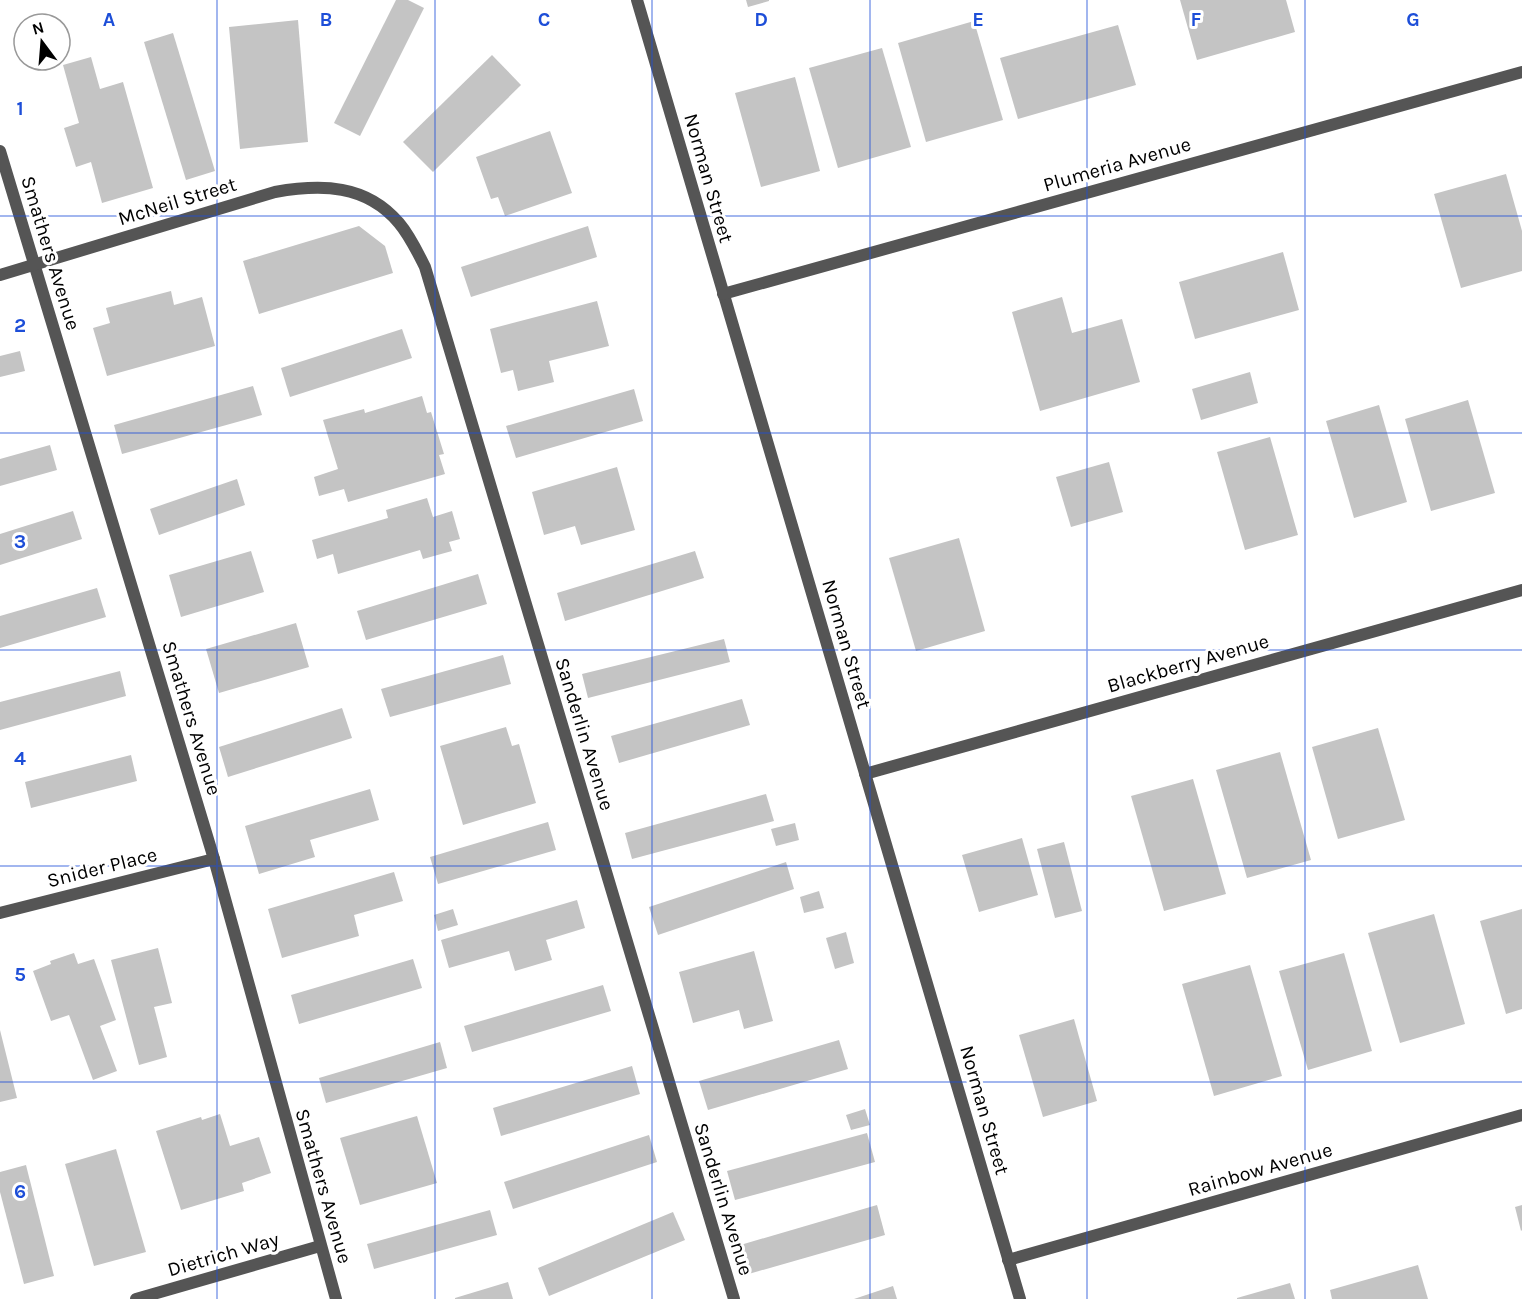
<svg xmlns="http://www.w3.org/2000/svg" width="1522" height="1299" font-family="Karla,sans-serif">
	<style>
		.building { fill: #c4c4c4 }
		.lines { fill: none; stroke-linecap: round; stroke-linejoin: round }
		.street { stroke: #555; stroke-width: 12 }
		.grid { fill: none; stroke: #1d4ed8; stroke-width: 1.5; stroke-opacity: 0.55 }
		.labels { text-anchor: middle; stroke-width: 6; stroke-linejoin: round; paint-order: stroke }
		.street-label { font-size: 20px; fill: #000; stroke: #fff }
		.grid-label { font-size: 20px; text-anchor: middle; font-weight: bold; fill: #1d4ed8; stroke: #fff; stroke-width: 6; stroke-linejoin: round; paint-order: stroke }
	</style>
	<rect width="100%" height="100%" fill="#fff"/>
	<g class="building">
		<path d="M396,0h12l16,8 -64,128 -26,-13z"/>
		<path d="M746,0h23v1l-21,6z"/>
		<path d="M1180,0h106l9,32 -98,28z"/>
		<path d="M298,20l10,122 -68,7 -11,-122z"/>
		<path d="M974,21l29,99 -77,22 -28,-99z"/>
		<path d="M1118,25l18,60 -118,34 -18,-61z"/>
		<path d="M173,33l42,138 -29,9 -42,-138z"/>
		<path d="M882,48l29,99 -73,21 -29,-100z"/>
		<path d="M492,55l29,30 -88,87 -30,-30z"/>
		<path d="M91,57l9,32 23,-7 30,106 -51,15 -11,-41 -15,5 -12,-39 15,-5 -16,-58z"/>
		<path d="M795,77l25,94 -59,16 -26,-94z"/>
		<path d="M550,131l22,62 -67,23 -7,-19 -7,2 -15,-42z"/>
		<path d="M1506,174l16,57v40l-61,17 -27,-94z"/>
		<path d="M359,226l26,20 8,27 -134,41 -16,-53z"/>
		<path d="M588,226l9,31 -126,40 -10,-30z"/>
		<path d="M1283,252l16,58 -104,29 -16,-57z"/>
		<path d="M171,291l3,14 28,-8 13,49 -108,30 -14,-48 17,-5 -4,-15z"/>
		<path d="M1062,297l10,36 50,-14 18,63 -100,29 -28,-99z"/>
		<path d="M597,301l12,45 -60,15 5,21 -36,9 -5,-21 -12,3 -11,-44z"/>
		<path d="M402,329l10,29 -122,39 -9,-29z"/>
		<path d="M20,351l5,20 -25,6v-21z"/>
		<path d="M1250,372l8,31 -57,17 -9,-31z"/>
		<path d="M253,386l9,29 -140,39 -8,-29z"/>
		<path d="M634,389l9,32 -127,37 -10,-32z"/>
		<path d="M422,396l5,17 4,-1 13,42 -5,1 6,19 -97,28 -4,-13 -25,7 -5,-19 24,-8 -15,-49 41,-11 1,4z"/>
		<path d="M1468,400l27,93 -64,18 -26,-92z"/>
		<path d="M1379,405l28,97 -53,16 -28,-97z"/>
		<path d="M1270,437l28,98 -53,15 -28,-98z"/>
		<path d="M50,445l7,25 -57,16v-27z"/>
		<path d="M1109,462l14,50 -52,15 -15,-50z"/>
		<path d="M617,467l18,63 -54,15 -6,-19 -31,9 -12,-43z"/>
		<path d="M237,479l8,26 -86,30 -9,-26z"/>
		<path d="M427,498l6,19 19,-6 8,28 -11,3 3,9 -29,8 -3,-9 -82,24 -5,-20 -16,5 -5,-19 76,-22 -2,-8z"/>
		<path d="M73,511l9,28 -82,26v-31z"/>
		<path d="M959,538l26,93 -69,20 -27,-93z"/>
		<path d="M251,551l13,41 -83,25 -12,-42z"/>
		<path d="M695,551l9,27 -139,43 -8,-28z"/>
		<path d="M478,574l9,30 -121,36 -9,-29z"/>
		<path d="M97,588l9,29 -106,31v-32z"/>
		<path d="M296,623l13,44 -90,26 -13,-44z"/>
		<path d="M724,639l6,23 -142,36 -6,-24z"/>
		<path d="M503,655l8,29 -121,33 -9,-28z"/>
		<path d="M120,671l6,25 -126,34v-28z"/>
		<path d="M742,699l8,26 -131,38 -8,-27z"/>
		<path d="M342,708l10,30 -124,39 -9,-30z"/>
		<path d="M506,727l6,19 7,-2 17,59 -73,22 -23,-79z"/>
		<path d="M1378,728l27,92 -67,19 -26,-92z"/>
		<path d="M1280,752l31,108 -64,18 -31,-108z"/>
		<path d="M131,755l6,26 -106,27 -6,-26z"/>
		<path d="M1193,779l33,115 -62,17 -33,-115z"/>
		<path d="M370,789l9,31 -69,20 5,17 -56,17 -14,-48z"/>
		<path d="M766,794l8,27 -142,38 -7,-26z"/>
		<path d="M548,822l8,28 -118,34 -8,-27z"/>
		<path d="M795,823l4,17 -23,6 -5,-17z"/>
		<path d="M1022,838l16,57 -59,17 -17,-57z"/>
		<path d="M1064,842l18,69 -27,7 -18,-69z"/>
		<path d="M786,862l8,27 -136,46 -9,-28z"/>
		<path d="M394,872l9,29 -49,14 5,21 -77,22 -14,-49z"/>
		<path d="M819,891l5,17 -20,5 -4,-16z"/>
		<path d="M577,900l8,28 -39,12 6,20 -37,11 -6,-20 -60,17 -8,-28z"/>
		<path d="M453,909l5,16 -20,6 -4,-16z"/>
		<path d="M1522,909v100l-16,5 -26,-93z"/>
		<path d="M1434,914l31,110 -65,19 -32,-110z"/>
		<path d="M846,932l8,31 -19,6 -9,-31z"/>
		<path d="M158,948l14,55 -18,4 13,50 -28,8 -28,-105z"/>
		<path d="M754,951l19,70 -29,8 -5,-19 -46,13 -14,-51z"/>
		<path d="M74,953l4,11 16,-5 22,61 -16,6 17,45 -24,9 -24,-65 -18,6 -18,-50 18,-7 -1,-3z"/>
		<path d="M1344,953l28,98 -64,19 -29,-99z"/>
		<path d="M413,959l9,29 -123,36 -8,-29z"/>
		<path d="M1250,965l32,111 -68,20 -32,-112z"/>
		<path d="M603,985l8,26 -139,41 -8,-26z"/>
		<path d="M1074,1019l23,82 -54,16 -24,-82z"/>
		<path d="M0,1030l17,68 -17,4z"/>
		<path d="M839,1040l9,29 -140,41 -9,-29z"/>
		<path d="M440,1042l7,26 -121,35 -7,-25z"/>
		<path d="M632,1066l8,28 -139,42 -8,-28z"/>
		<path d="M865,1109l5,16 -19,5 -5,-15z"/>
		<path d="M220,1114l10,32 29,-9 12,36 -29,10 2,8 -63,19 -25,-79 45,-14 1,3z"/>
		<path d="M417,1116l20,67 -77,22 -20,-67z"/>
		<path d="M867,1133l8,29 -140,38 -8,-29z"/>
		<path d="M649,1135l8,27 -144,47 -9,-27z"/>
		<path d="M116,1149l30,103 -52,14 -29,-102z"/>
		<path d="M26,1165l28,111 -30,8 -24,-92v-20z"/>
		<path d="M877,1205l8,30 -140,40 -8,-29z"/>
		<path d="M1522,1205v25l-1,1 -6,-24z"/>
		<path d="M490,1210l7,25 -123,34 -7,-25z"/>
		<path d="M673,1212l12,28 -136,56 -11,-28z"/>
		<path d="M1418,1265l10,34h-96l-2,-9z"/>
		<path d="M508,1282l5,17h-58v-1z"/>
		<path d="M1290,1283l5,16h-58v-1z"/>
		<path d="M893,1286l4,13h-43z"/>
	</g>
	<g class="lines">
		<g class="street">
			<path d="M637,0l383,1299"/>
			<path d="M0,151l214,708 122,440"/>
			<path d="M0,275l275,-83c46,-8 91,-8 124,31 11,13 19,30 26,44l309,1032"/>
			<path d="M723,294l799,-222"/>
			<path d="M865,774l657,-184"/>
			<path d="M0,913l214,-54"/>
			<path d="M1008,1260l514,-145"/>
			<path d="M136,1299l184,-53"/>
		</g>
	</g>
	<path class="grid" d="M217,0v1299M435,0v1299M652,0v1299M870,0v1299M1087,0v1299M1305,0v1299M0,216h1522M0,433h1522M0,650h1522M0,866h1522M0,1082h1522"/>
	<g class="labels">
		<g class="street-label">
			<text transform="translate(1117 164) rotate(-16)" y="7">Plumeria Avenue</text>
			<text transform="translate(709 178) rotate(74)" y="7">Norman Street</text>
			<text transform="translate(177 201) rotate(-17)" y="7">McNeil Street</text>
			<text transform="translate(51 253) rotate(73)" y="7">Smathers Avenue</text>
			<text transform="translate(847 644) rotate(74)" y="7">Norman Street</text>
			<text transform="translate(1188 663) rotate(-16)" y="7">Blackberry Avenue</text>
			<text transform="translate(192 718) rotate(73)" y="7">Smathers Avenue</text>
			<text transform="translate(585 734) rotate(73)" y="7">Sanderlin Avenue</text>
			<text transform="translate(102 867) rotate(-14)" y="7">Snider Place</text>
			<text transform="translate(985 1110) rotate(74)" y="7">Norman Street</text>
			<text transform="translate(1260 1169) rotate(-16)" y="7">Rainbow Avenue</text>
			<text transform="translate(324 1186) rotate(74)" y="7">Smathers Avenue</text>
			<text transform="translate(724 1199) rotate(73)" y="7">Sanderlin Avenue</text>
			<text transform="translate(223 1254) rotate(-16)" y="7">Dietrich Way</text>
		</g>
	</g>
	<g class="grid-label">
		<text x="109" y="26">A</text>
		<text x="326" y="26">B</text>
		<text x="544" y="26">C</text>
		<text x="761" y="26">D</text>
		<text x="978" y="26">E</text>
		<text x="1196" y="26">F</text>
		<text x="1413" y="26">G</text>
		<text x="20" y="115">1</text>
		<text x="20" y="332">2</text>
		<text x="20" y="548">3</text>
		<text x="20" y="765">4</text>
		<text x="20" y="981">5</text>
		<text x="20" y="1198">6</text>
	</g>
	<g transform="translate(42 42) rotate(344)"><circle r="28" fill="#ffffff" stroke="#999999" stroke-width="1.5"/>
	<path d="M0-4.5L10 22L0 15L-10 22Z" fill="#000000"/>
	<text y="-9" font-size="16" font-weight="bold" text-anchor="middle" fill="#000000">N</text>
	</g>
</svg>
